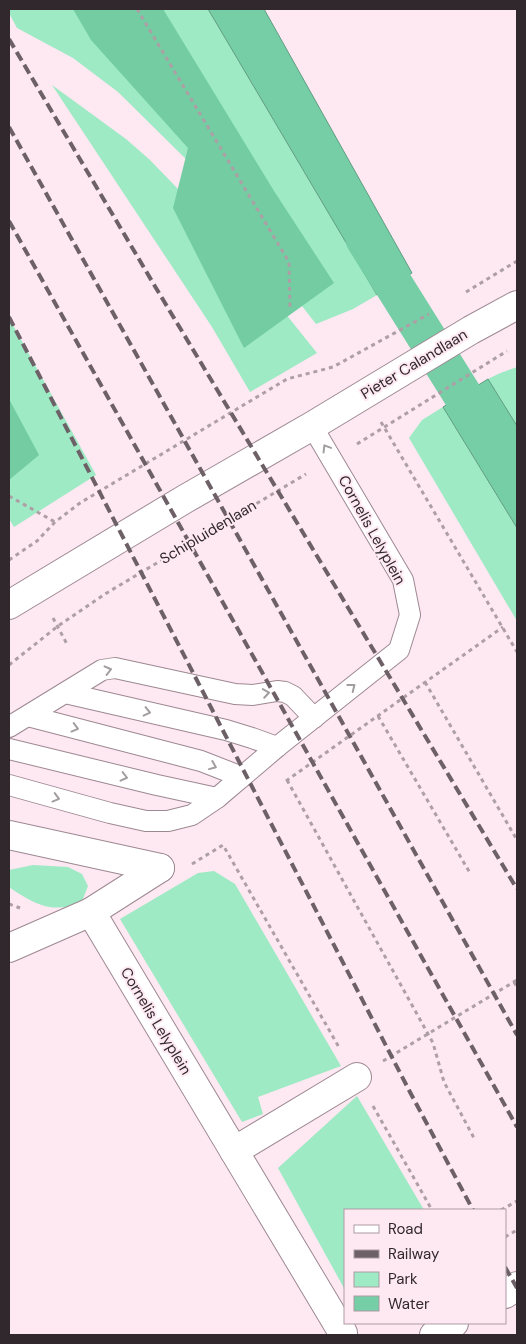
<svg xmlns="http://www.w3.org/2000/svg" width="526" height="1344" font-family="'DM Sans',sans-serif">
	<style>
		.green { fill: #9deac4 }
		.forest { fill: #73cca2 }
		.water { fill: #75cea5; stroke: #609c81 }
		.lines { fill: none; stroke-linecap: round; stroke-linejoin: round }
		.canal { stroke: #75cea5; stroke-width: 39 }
		.lane-casing { stroke: #9d8992; stroke-width: 22 }
		.street-casing { stroke: #9d8992; stroke-width: 30 }
		.secondary-casing { stroke: #9d8992; stroke-width: 30 }
		.path { stroke: #ae9ea5; stroke-width: 3; stroke-dasharray: 4 4; stroke-linecap: butt }
		.lane { stroke: #fff; stroke-width: 20 }
		.street { stroke: #fff; stroke-width: 28 }
		.secondary { stroke: #fff; stroke-width: 28 }
		.rail { stroke: #6d6167; stroke-width: 4; stroke-dasharray: 10 5; stroke-linecap: butt }
		.oneway { stroke: #a29ea0 }
		.labels { text-anchor: middle; stroke-width: 4; stroke-linejoin: round; paint-order: stroke }
		.street-label { font-size: 15px; fill: #30282c; stroke: #fee8f2 }
	</style>
	<rect width="100%" height="100%" fill="#fee8f2"/>
	<g class="green">
		<path d="M9,9h199l169,286 -24,14 -37,15 -124,-159 -74,-73 -45,-34 -56,-30 -8,-15z"/>
		<path d="M52,85l74,54 24,21 55,57 68,81 44,55 -67,39 -38,-65z"/>
		<path d="M9,318l87,157 -82,52 -5,-8z"/>
		<path d="M517,367v59l-29,-47 10,-5z"/>
		<path d="M443,407l74,121v93l-108,-183 13,-18z"/>
		<path d="M33,865l35,2 14,7 6,12 -7,18c-11,3 -24,5 -36,2 -10,-2 -28,-13 -36,-19v-17z"/>
		<path d="M214,871l21,13 106,182 -83,31 5,17 -21,8 -122,-203 78,-46z"/>
		<path d="M357,1096l67,114h-79v80l-67,-122z"/>
	</g>
	<g class="forest">
		<path d="M73,9h90l111,182 60,92 -90,65 -71,-140 15,-60 -97,-108z"/>
		<path d="M9,399l30,56 -30,25z"/>
	</g>
	<g class="water">
		<path d="M208,9h56l148,264 -35,22z"/>
		<path d="M488,379l29,47v102l-74,-121z"/>
	</g>
	<g class="lines">
		<path class="canal" d="M365,239l152,243"/>
		<g class="lane-casing">
			<g id="lane">
				<path d="M65,693l161,37 26,8 25,9"/>
				<path d="M28,716l173,45 41,16"/>
				<path d="M9,727l93,-57 13,-2 120,26 18,1 24,-4 8,1 8,4 21,22"/>
				<path d="M9,749l148,36 60,13"/>
				<path d="M9,785l101,28 36,8h22l24,-6 25,-17 60,-51 122,-97 11,-35 -7,-35 -91,-154"/>
			</g>
		</g>
		<g class="street-casing">
			<g id="street">
				<path d="M9,835l151,33"/>
				<path d="M160,868l-69,44 252,421"/>
				<path d="M9,948l82,-36"/>
				<path d="M234,1151l123,-74"/>
			</g>
		</g>
		<g class="secondary-casing">
			<g id="secondary">
				<path d="M9,605l176,-106 127,-73 159,-96 46,-25"/>
				<path d="M505,1294l12,-8"/>
				<path d="M434,1335l20,-12"/>
			</g>
		</g>
		<g class="path">
			<path d="M137,9l152,253 1,47"/>
			<path d="M466,292l51,-31"/>
			<path d="M381,422l136,230"/>
			<path d="M357,444l150,-93"/>
			<path d="M9,496l46,26"/>
			<path d="M9,560l28,-19 18,-19 25,-19 207,-124 46,-12 96,-53"/>
			<path d="M53,618l15,28"/>
			<path d="M9,665l49,-39 47,-32 201,-120"/>
			<path d="M425,682l92,158"/>
			<path d="M378,716l92,157"/>
			<path d="M287,780l146,263 11,39 30,56"/>
			<path d="M286,781l217,-154"/>
			<path d="M192,864l31,-19 117,204"/>
			<path d="M9,904l11,4"/>
			<path d="M514,982l3,5"/>
			<path d="M383,1061l134,-81"/>
			<path d="M373,1106l59,104"/>
			<path d="M501,1210l16,-9"/>
			<path d="M505,1237l12,-7"/>
		</g>
		<use href="#lane" class="lane"/>
		<use href="#street" class="street"/>
		<use href="#secondary" class="secondary"/>
		<g class="rail">
			<path d="M9,39l147,249 361,601"/>
			<path d="M9,127l508,908"/>
			<path d="M9,221l508,906"/>
			<path d="M9,317l402,777 62,116"/>
			<path d="M505,1267l12,21"/>
		</g>
	</g>
	<defs><path id="oneway-chevron" d="M-2-3.5L2.5 0L-2 3.5" fill="none" stroke-width="1.6" stroke-linecap="round" stroke-linejoin="round" transform="scale(1.25)"/></defs>
	<g class="oneway">
		<use href="#oneway-chevron" transform="translate(326 448) rotate(-121)"/>
		<use href="#oneway-chevron" transform="translate(108 670) rotate(-14)"/>
		<use href="#oneway-chevron" transform="translate(352 687) rotate(-38)"/>
		<use href="#oneway-chevron" transform="translate(266 693) rotate(-9)"/>
		<use href="#oneway-chevron" transform="translate(147 712) rotate(13)"/>
		<use href="#oneway-chevron" transform="translate(75 728) rotate(15)"/>
		<use href="#oneway-chevron" transform="translate(213 766) rotate(22)"/>
		<use href="#oneway-chevron" transform="translate(124 777) rotate(14)"/>
		<use href="#oneway-chevron" transform="translate(56 798) rotate(15)"/>
	</g>
	<g class="labels">
		<g class="street-label">
			<text transform="translate(414 364) rotate(-31)" y="5">Pieter Calandlaan</text>
			<text transform="translate(372 530) rotate(61)" y="5">Cornelis Lelyplein</text>
			<text transform="translate(208 532) rotate(-31)" y="5">Schipluidenlaan</text>
			<text transform="translate(156 1021) rotate(59)" y="5">Cornelis Lelyplein</text>
		</g>
	</g>
	<rect width="526" height="1344" fill="none" stroke="#30282c" stroke-width="20"/>
	<rect x="344" y="1209" width="162" height="115" fill="#fee8f2" stroke="#ac9ba3"/>
	<rect x="354" y="1225" width="25" height="8" fill="#ffffff" stroke="#ac9ba3"/>
	<text x="388" y="1234" font-size="15" fill="#30282c">Road</text>
	<rect x="354" y="1250" width="25" height="8" fill="#6d6167" stroke="#ac9ba3"/>
	<text x="388" y="1259" font-size="15" fill="#30282c">Railway</text>
	<rect x="354" y="1272" width="25" height="15" fill="#9deac4" stroke="#ac9ba3"/>
	<text x="388" y="1284" font-size="15" fill="#30282c">Park</text>
	<rect x="354" y="1296" width="25" height="15" fill="#75cea5" stroke="#ac9ba3"/>
	<text x="388" y="1309" font-size="15" fill="#30282c">Water</text>
</svg>
